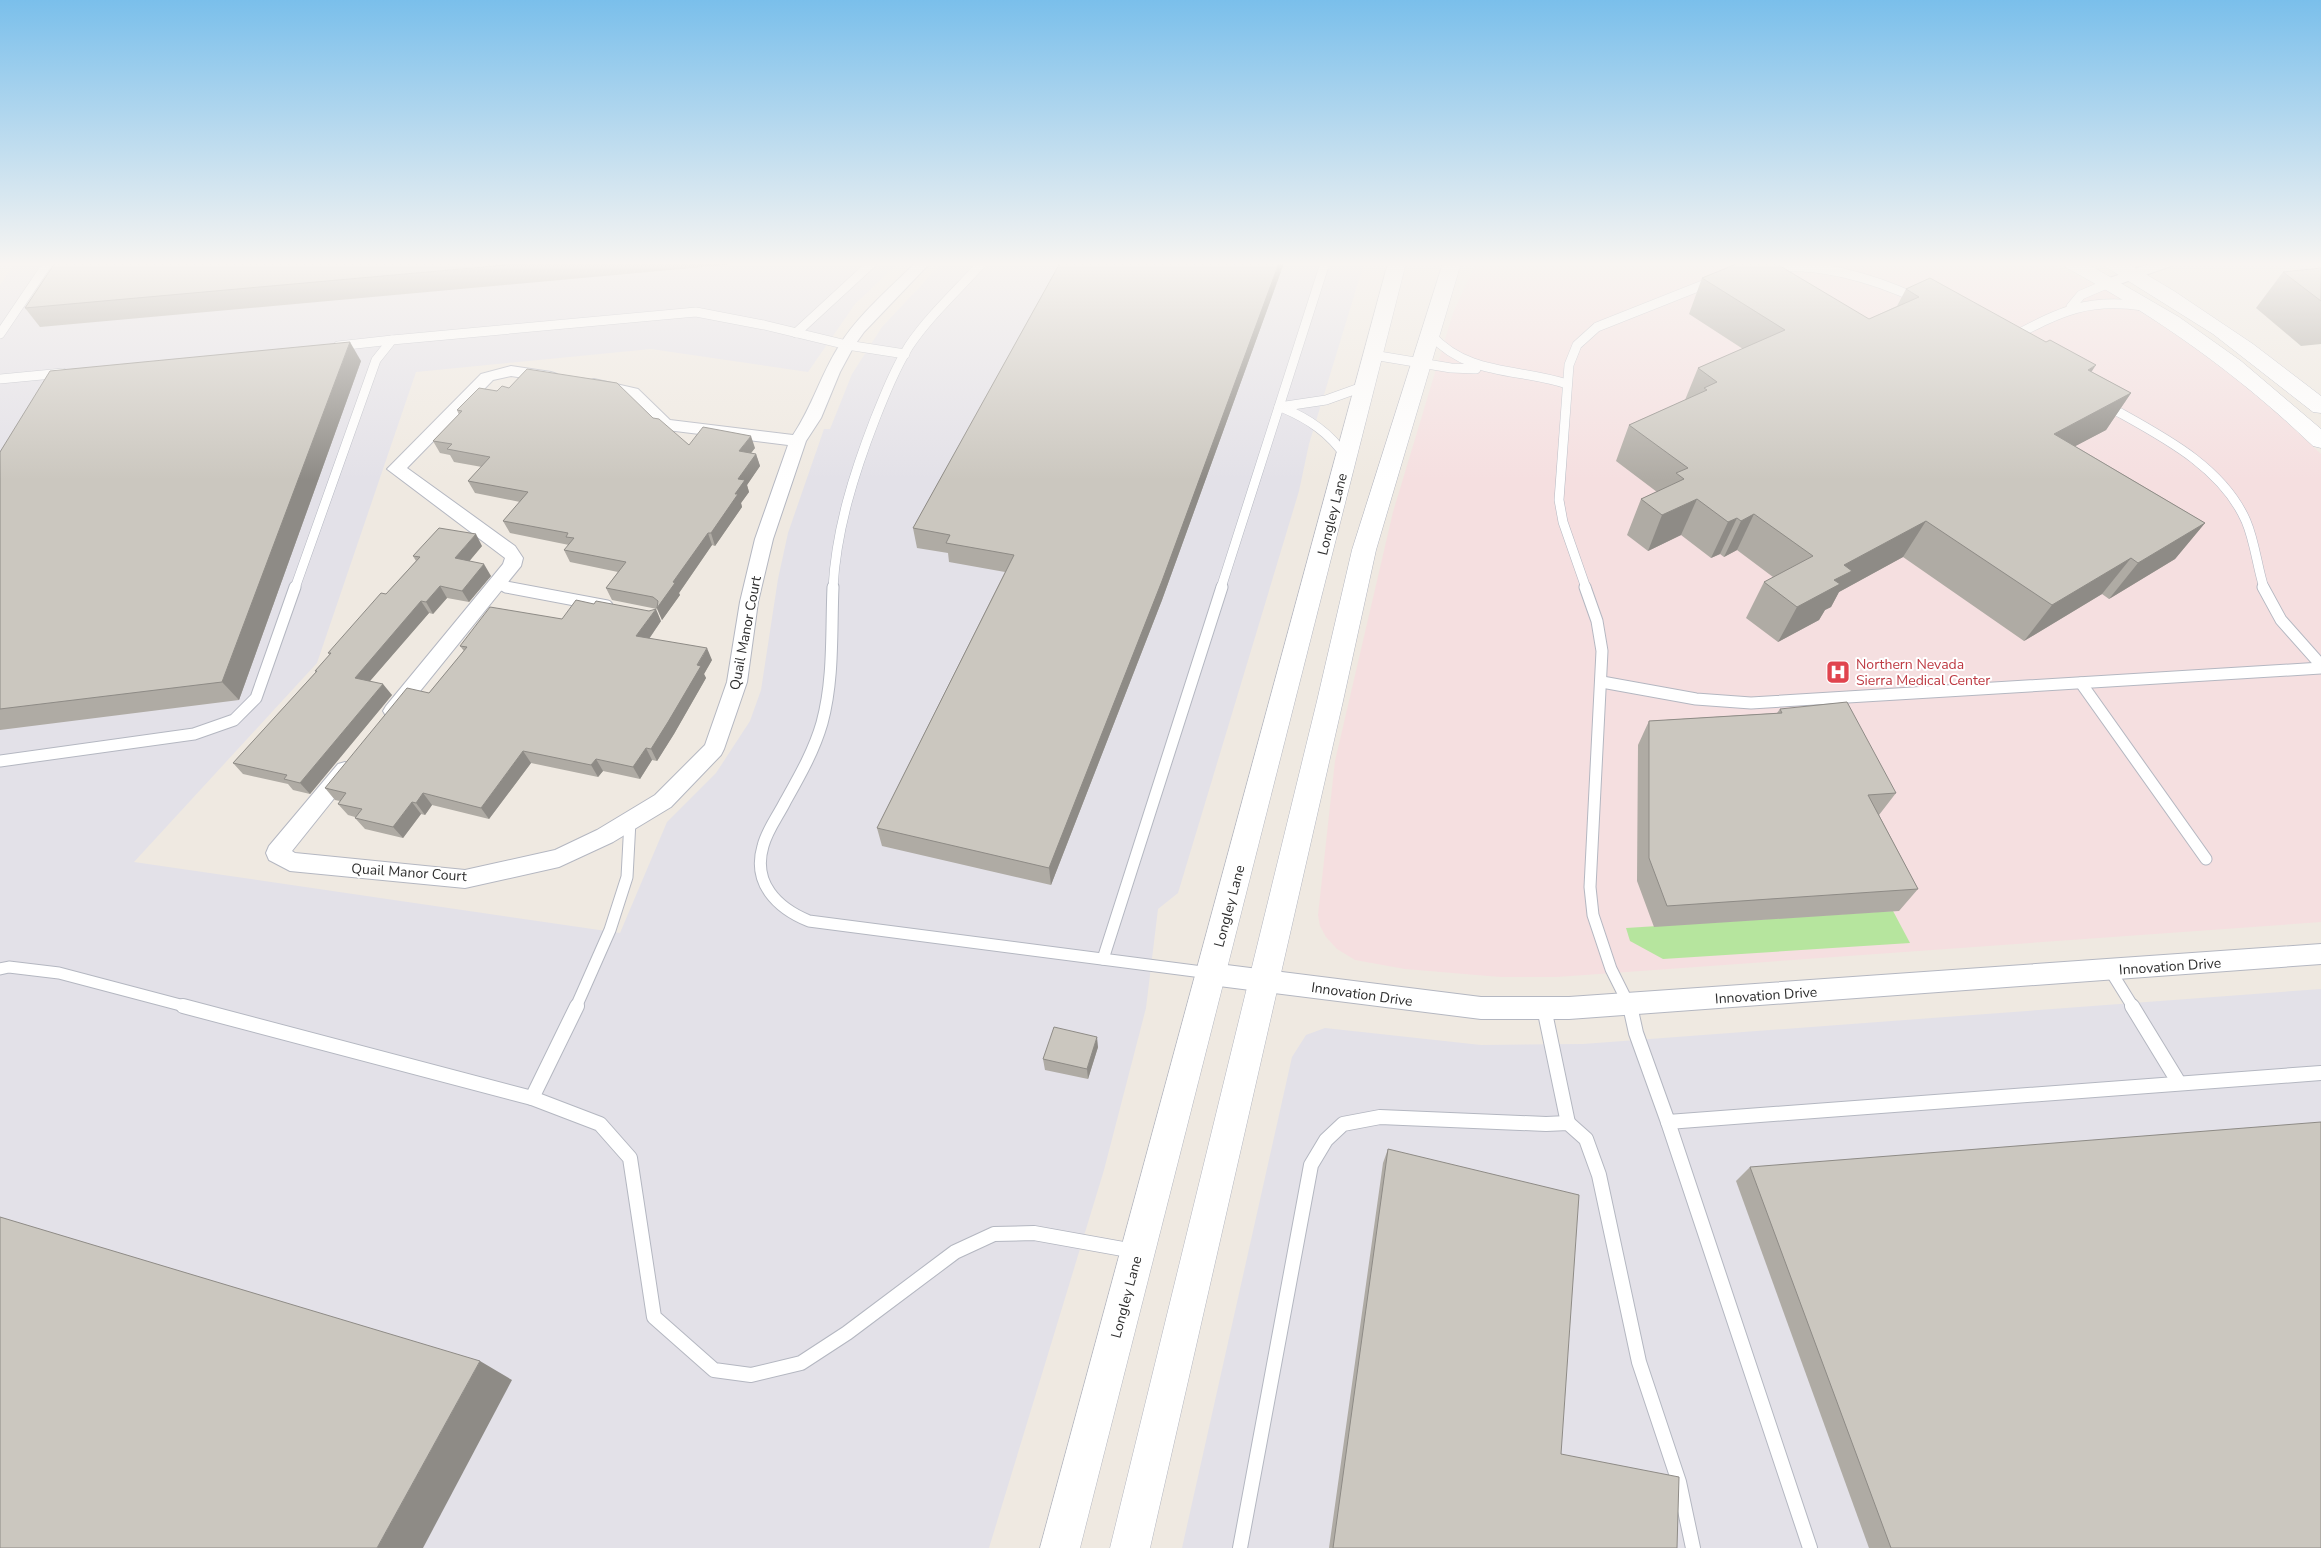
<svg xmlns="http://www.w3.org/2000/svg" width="2321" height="1548" font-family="'Nunito Sans',sans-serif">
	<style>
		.industrial { fill: #e3e1e8 }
		.medical { fill: #f5dfe0 }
		.green { fill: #b6e59e }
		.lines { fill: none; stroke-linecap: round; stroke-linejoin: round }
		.service-far2-casing { stroke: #b4b7c1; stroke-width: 10 }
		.service-far1-casing { stroke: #b4b7c1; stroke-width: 13 }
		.service-casing { stroke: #b4b7c1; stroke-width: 16 }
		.minor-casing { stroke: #b4b7c1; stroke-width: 2 }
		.secondary-casing { stroke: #b4b7c1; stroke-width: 1 }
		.service-far2 { stroke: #fff; stroke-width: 9 }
		.service-far1 { stroke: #fff; stroke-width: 11 }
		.service { stroke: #fff; stroke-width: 14 }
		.minor { fill: #fff; fill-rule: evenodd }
		.secondary { fill: #fff; fill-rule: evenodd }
		.wall { fill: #afaba4 }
		.shaded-wall { fill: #8e8b86 }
		.building { fill: #cbc7bf; stroke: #8e8b86 }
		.labels { text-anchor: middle; stroke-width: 4; stroke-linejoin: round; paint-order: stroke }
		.street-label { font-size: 14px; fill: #2e2e2e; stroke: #fff }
		.health-label { font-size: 14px; fill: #be3a42; stroke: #fff; text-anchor: start }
	</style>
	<rect width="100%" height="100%" fill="#efe9e1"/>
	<g class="industrial">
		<path d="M15,263h884l-44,41 -47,68 -157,-23 -235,23 -99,291 -183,199 486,71 47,-111 49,-49 34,-52 11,-31 17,-111 10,-46 36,-104h6l22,-55 30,-47 60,-64h422l-55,181 -10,47 -121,402 -20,16 -12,99 -42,162 -115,378h-989v-1263z"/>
		<path d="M2321,989v559h-1139l110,-491 14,-22 19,-7 156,17 102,-1z"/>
	</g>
	<path class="medical" d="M1476,263h571l61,27 87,56 62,48 64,60v468l-764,55h-57l-95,-8 -50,-9 -18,-11 -11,-12 -6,-11 -2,-11 17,-154 58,-249 60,-199z"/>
	<path class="green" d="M1893,911l17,32 -247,16 -33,-18 -4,-13z"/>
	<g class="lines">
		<g class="service-far2-casing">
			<g id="service-far2">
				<path d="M1764,267c55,-4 104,9 154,32"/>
				<path d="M2071,307l10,-12 28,-12"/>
				<path d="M796,333l76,-70"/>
				<path d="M0,334l48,-71"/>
				<path d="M1431,335c37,41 87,33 136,49"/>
				<path d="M2014,336c48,-25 74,-38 129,-30"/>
				<path d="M338,346l54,-6"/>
				<path d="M1373,355l78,13 25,1"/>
				<path d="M0,379l63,-6"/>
				<path d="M2106,405c51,29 115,59 140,116 9,21 11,45 18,67"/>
				<path d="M1279,407l47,-7 39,-14"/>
				<path d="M1283,408c26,11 47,25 63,49"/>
				<path d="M496,585l16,3"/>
				<path d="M295,588l81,-228 16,-20 304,-28 68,13 83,20 58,9"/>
				<path d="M833,588c3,-58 21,-115 42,-169 10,-25 20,-50 34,-73 20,-30 49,-56 73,-83"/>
				<path d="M1221,588l104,-325"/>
				<path d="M1586,588l-23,-66 -4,-22 10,-135 8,-20 20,-18 116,-46"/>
			</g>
		</g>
		<g class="service-far1-casing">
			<g id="service-far1">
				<path d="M506,587l101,19"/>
				<path d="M833,587c-2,45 1,92 -11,136 -8,28 -23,54 -37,79 -7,14 -18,28 -22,44 -11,37 14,62 46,75l401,52"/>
				<path d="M1585,587l12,34 5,30 -12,236 3,28 18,54 19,38"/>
				<path d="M2263,587l18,33 40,45"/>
				<path d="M1602,682l94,17 55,4 570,-35"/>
				<path d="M2081,683l125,176"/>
				<path d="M0,761l194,-27 40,-14 22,-22 39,-111"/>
				<path d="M1103,959l119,-372"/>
				<path d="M0,969l9,-2 50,6 129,34"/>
				<path d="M2110,970l23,37"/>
				<path d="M576,1007l34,-77 17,-53 3,-56"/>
			</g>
		</g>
		<g class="service-casing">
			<g id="service">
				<path d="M183,1006l349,92 68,26 30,34 24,159 60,53 37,5 50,-12 46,-30 108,-81 39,-18 40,-1 100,18"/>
				<path d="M1630,1006l6,27 32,89 653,-49"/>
				<path d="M2132,1006l47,77"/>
				<path d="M1544,1008l24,115"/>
				<path d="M532,1098l45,-92"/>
				<path d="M1668,1122l142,426"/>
				<path d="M1240,1548l71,-383 15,-25 17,-16 37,-7 166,7 22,-1 18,16 13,36 40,187 40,120 14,66"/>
			</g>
		</g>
		<g class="minor-casing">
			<g id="minor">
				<path d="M915,263h15l-66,69 -10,14 -14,26 -19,46 -15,23 -33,98 -15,63 -11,80 -23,67 -3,6 -50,52 -58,35 -54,25 -94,21 -175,-17 -21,-11 -3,-7 3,-7 69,-82 7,-2 7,2 4,6 -4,6 -60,75 3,2 170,17 90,-20 42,-20 58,-35 50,-50 22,-63 13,-80 15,-63 33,-94 -129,-16 -32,-33 -39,-9 -2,-3 2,-3 6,-2 44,10 32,31 123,15c19,-28 28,-61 46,-89 19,-31 50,-57 76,-83z"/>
				<path d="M2152,263h21l-2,3 -57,20h-10l-2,-3 2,-3z"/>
				<path d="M511,366l40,6 6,2 2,3 -2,3 -6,2 -40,-6 -18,4 -86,88 108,78 8,12 -2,8 -121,150 -7,3 -7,-3 -3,-5 3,-5 117,-142 2,-6 -118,-89 94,-95z"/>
				<path d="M2321,944v20l-752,55h-88l-270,-34 -8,-4 -4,-7 4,-7 8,-4 270,34h88z"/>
			</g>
		</g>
		<g class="secondary-casing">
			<g id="secondary">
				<path d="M1388,263h18l-326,1285h-40z"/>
				<path d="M1443,263h18l-85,287 -33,151 -193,847h-40l207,-847 35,-151z"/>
				<path d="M2063,263h23l93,54 62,44 80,68v19l-8,-2c-75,-72 -157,-130 -248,-179z"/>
				<path d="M2104,263h23l47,28 79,53 68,52v17l-8,-1 -100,-78 -107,-67z"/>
			</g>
		</g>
		<use href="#service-far2" class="service-far2"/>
		<use href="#service-far1" class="service-far1"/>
		<use href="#service" class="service"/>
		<use href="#minor" class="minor"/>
		<use href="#secondary" class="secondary"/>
	</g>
	<g class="wall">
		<path d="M55,263h692l-707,64 -15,-19z"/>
		<path d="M1060,263h224l-122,337 -111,285 -169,-39 -5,-18 128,-256 -56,-10 -1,-9 -31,-5 -4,-20z"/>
		<path d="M2321,268v76l-20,2 -45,-38 27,-36z"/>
		<path d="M1702,278l167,41 28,-13 9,-17 186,83 39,21 -25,37 -31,16 130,77 -30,36 -66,40 -7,-5 -78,47 -121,-84 -64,35 -8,15 -6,3 -6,10 -41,22 -32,-24 18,-36 9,-5 -36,-27 -13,7 -4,-3 -9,4 -30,-23 -33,16 -21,-16 14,-36 16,-7 -41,-31 13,-36 56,-25 13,-32 45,-19 -54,-35z"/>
		<path d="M361,361l-122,339 -239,30v-278z"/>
		<path d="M457,410l196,8 36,27 66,3 -4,5 5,1 4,12 -13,19 2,7 -8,11 1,4 -27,39 -3,-1 -33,48 1,2 -18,25 -5,-11 -45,-9 -6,-12 12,-16 -48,-10 -6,-12 5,-5 -59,-12 -7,-12 17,-19 -45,-9 -7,-12 14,-14 -28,-5 -4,-7 -10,-2 -7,-12 26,-26z"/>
		<path d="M482,546l-13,15 22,15 -22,26 -22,-4 -14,16 -4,-1 -59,68 22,14 -82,99 -17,-4 -5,-6 -45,-10 -10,-11 83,-91 -1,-1 15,-16 -2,-2 58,-59 30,-33 -3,-5z"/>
		<path d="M562,619l99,2 -12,18 63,21 -8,14 2,4 -32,56 -17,27 -5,-1 -12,19 -37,-8 -5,6 -67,-14 -42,56 -57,-14 -7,10 -4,-1 -18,24 -38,-9 -10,-11v-1l-7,-2 -10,-11 2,-3 -5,-1 -10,-12 104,-95 35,-42 -4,-5z"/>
		<path d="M1780,709l116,84 -17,22 39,74 -19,22 -245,16 -17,-46 1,-136 11,-24 128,-8z"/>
		<path d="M1098,1047l-10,32 -43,-9 -2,-11z"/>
		<path d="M1388,1149l173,305 116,94h-348l54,-385z"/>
		<path d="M1750,1167l571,381h-452l-133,-367z"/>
	</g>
	<g class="shaded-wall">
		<path d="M1279,263h5l-122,337 -111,285 -2,-17z"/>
		<path d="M350,342l11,19 -122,339 -17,-18z"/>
		<path d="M2096,365l-24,36 16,-31z"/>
		<path d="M2131,393l-25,37 -76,40 24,-36z"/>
		<path d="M751,436l4,12 -12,15 -4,-12z"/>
		<path d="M756,454l4,12 -13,19 2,7 -8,11 1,4 -27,39 -4,-13 24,-39 3,-15z"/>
		<path d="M1697,499l-16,36 -33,16 14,-36z"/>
		<path d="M1754,514l-17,36 -13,7 17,-36z"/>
		<path d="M1737,518l-17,36 -9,4 17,-36z"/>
		<path d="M1926,521l-23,36 -64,35 -8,15 -6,3 -6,10 -41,22 19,-35 47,-42z"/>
		<path d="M2205,523l-30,36 -66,40 29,-36z"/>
		<path d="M708,533l4,12 -33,48 1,2 -18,25 -5,-12 16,-26z"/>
		<path d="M476,534l6,12 -20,24 -7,-12z"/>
		<path d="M2131,558l-29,36 -78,47 28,-36z"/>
		<path d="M484,564l7,12 -22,26 -7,-11z"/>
		<path d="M440,586l7,12 -14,16 -7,-12z"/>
		<path d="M421,601l8,12 -66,76 -8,-11z"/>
		<path d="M656,609l5,12 -19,28 -6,-13z"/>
		<path d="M707,648l5,12 -8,14 2,4 -32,56 -17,27 -6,-12z"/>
		<path d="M383,684l9,11 -82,99 -10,-11z"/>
		<path d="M646,748l6,12 -12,19 -7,-12z"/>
		<path d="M523,751l8,12 -42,56 -8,-11z"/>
		<path d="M596,759l7,12 -5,6 -7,-12z"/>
		<path d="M423,793l9,12 -7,10 -9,-12z"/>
		<path d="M412,802l9,12 -18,24 -10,-11z"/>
		<path d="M1097,1037l1,10 -10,32 -1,-10z"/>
		<path d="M480,1361l32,19 -89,168h-46z"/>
	</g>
	<g class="building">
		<path d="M55,263h473l-503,45z"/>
		<path d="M1060,263h219l-117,318 -113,287 -172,-40 137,-273 -68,-12 4,-8 -37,-7z"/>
		<path d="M1739,263h36l94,56 50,-22 -13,-8 24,-11 116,64 4,-2 46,25 -8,5 43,23 -77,41 151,89 -67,40 -7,-5 -79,47 -126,-84 -82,44 8,6 -18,9 6,4 -43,23 -33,-25 49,-26 -59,-42 -13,7 -4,-3 -9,4 -31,-23 -35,16 -21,-16 43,-20 -8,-6 12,-5 -59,-43 78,-35 -3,-2 13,-6 -19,-14 87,-38 -83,-52z"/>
		<path d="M2321,268v33l-38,-29z"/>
		<path d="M350,342l-128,340 -222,27v-257l50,-81z"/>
		<path d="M527,369l90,14 36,35 6,1 30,26 14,-18 48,9 -12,15 17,3 -18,25 7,1 -10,14h3l-27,39h-3l-35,49 2,1 -18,25 1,-7 -5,-4 -47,-9 20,-26 -62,-12 10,-12 -8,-1 2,-4 -65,-12 25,-29 -60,-11 22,-24 -43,-8 5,-5 -19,-3 29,-30 -5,-1 22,-22 18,3 5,-5 7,2z"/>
		<path d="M439,528l37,6 -21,24 29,6 -22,27 -22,-5 -14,16 -5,-1 -66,77 28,6 -83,99 -16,-4 3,-4 -54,-12 84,-92h-2l16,-18h-3l53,-60 5,1 34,-37 -7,-1z"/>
		<path d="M576,600l18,4 2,-3 53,10 7,-2 -20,27 71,12 -10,17 4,1 -33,56 -17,27 -5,-1 -13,19 -37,-8 -5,6 -68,-14 -42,57 -58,-15 -7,10 -4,-1 -19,25 -38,-9 7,-9 -24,-5 8,-11 -21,-5 82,-100 22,5 38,-46 -7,-1 30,-39 72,12z"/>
		<path d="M1847,702l49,91 -28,2 50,94 -251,17 -18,-48v-137l133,-8 -2,-4z"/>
		<path d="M1054,1027l43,10 -10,32 -44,-10z"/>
		<path d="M2321,1122v426h-430l-141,-381z"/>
		<path d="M1388,1149l191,46 -18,259 118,23 -2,71h-344z"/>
		<path d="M0,1217l480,144 -103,187h-377z"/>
	</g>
	<linearGradient id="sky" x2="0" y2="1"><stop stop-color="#7abfeb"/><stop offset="0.55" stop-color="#f8f5f2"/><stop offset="1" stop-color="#f8f5f2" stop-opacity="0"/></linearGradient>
	<rect width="2321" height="480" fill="url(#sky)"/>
	<defs>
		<g id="hospital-square" transform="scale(1.25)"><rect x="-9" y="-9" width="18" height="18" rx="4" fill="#e0444e" stroke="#fff"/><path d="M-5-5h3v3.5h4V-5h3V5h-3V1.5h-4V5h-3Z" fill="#fff"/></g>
	</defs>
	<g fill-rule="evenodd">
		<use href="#hospital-square" x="1838" y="672"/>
	</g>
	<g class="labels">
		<g class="street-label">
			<text transform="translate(1332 514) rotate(-76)" y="5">Longley Lane</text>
			<text transform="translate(745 633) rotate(-79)" y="5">Quail Manor Court</text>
			<text transform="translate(409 872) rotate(4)" y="5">Quail Manor Court</text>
			<text transform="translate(1229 906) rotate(-75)" y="5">Longley Lane</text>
			<text transform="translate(2170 966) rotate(-4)" y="5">Innovation Drive</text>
			<text transform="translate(1362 994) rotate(8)" y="5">Innovation Drive</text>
			<text transform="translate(1766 995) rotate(-4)" y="5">Innovation Drive</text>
			<text transform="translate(1126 1297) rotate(-75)" y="5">Longley Lane</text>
		</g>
		<g class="health-label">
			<text x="1856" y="669">Northern Nevada<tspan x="1856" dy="16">Sierra Medical Center</tspan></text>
		</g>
	</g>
</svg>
